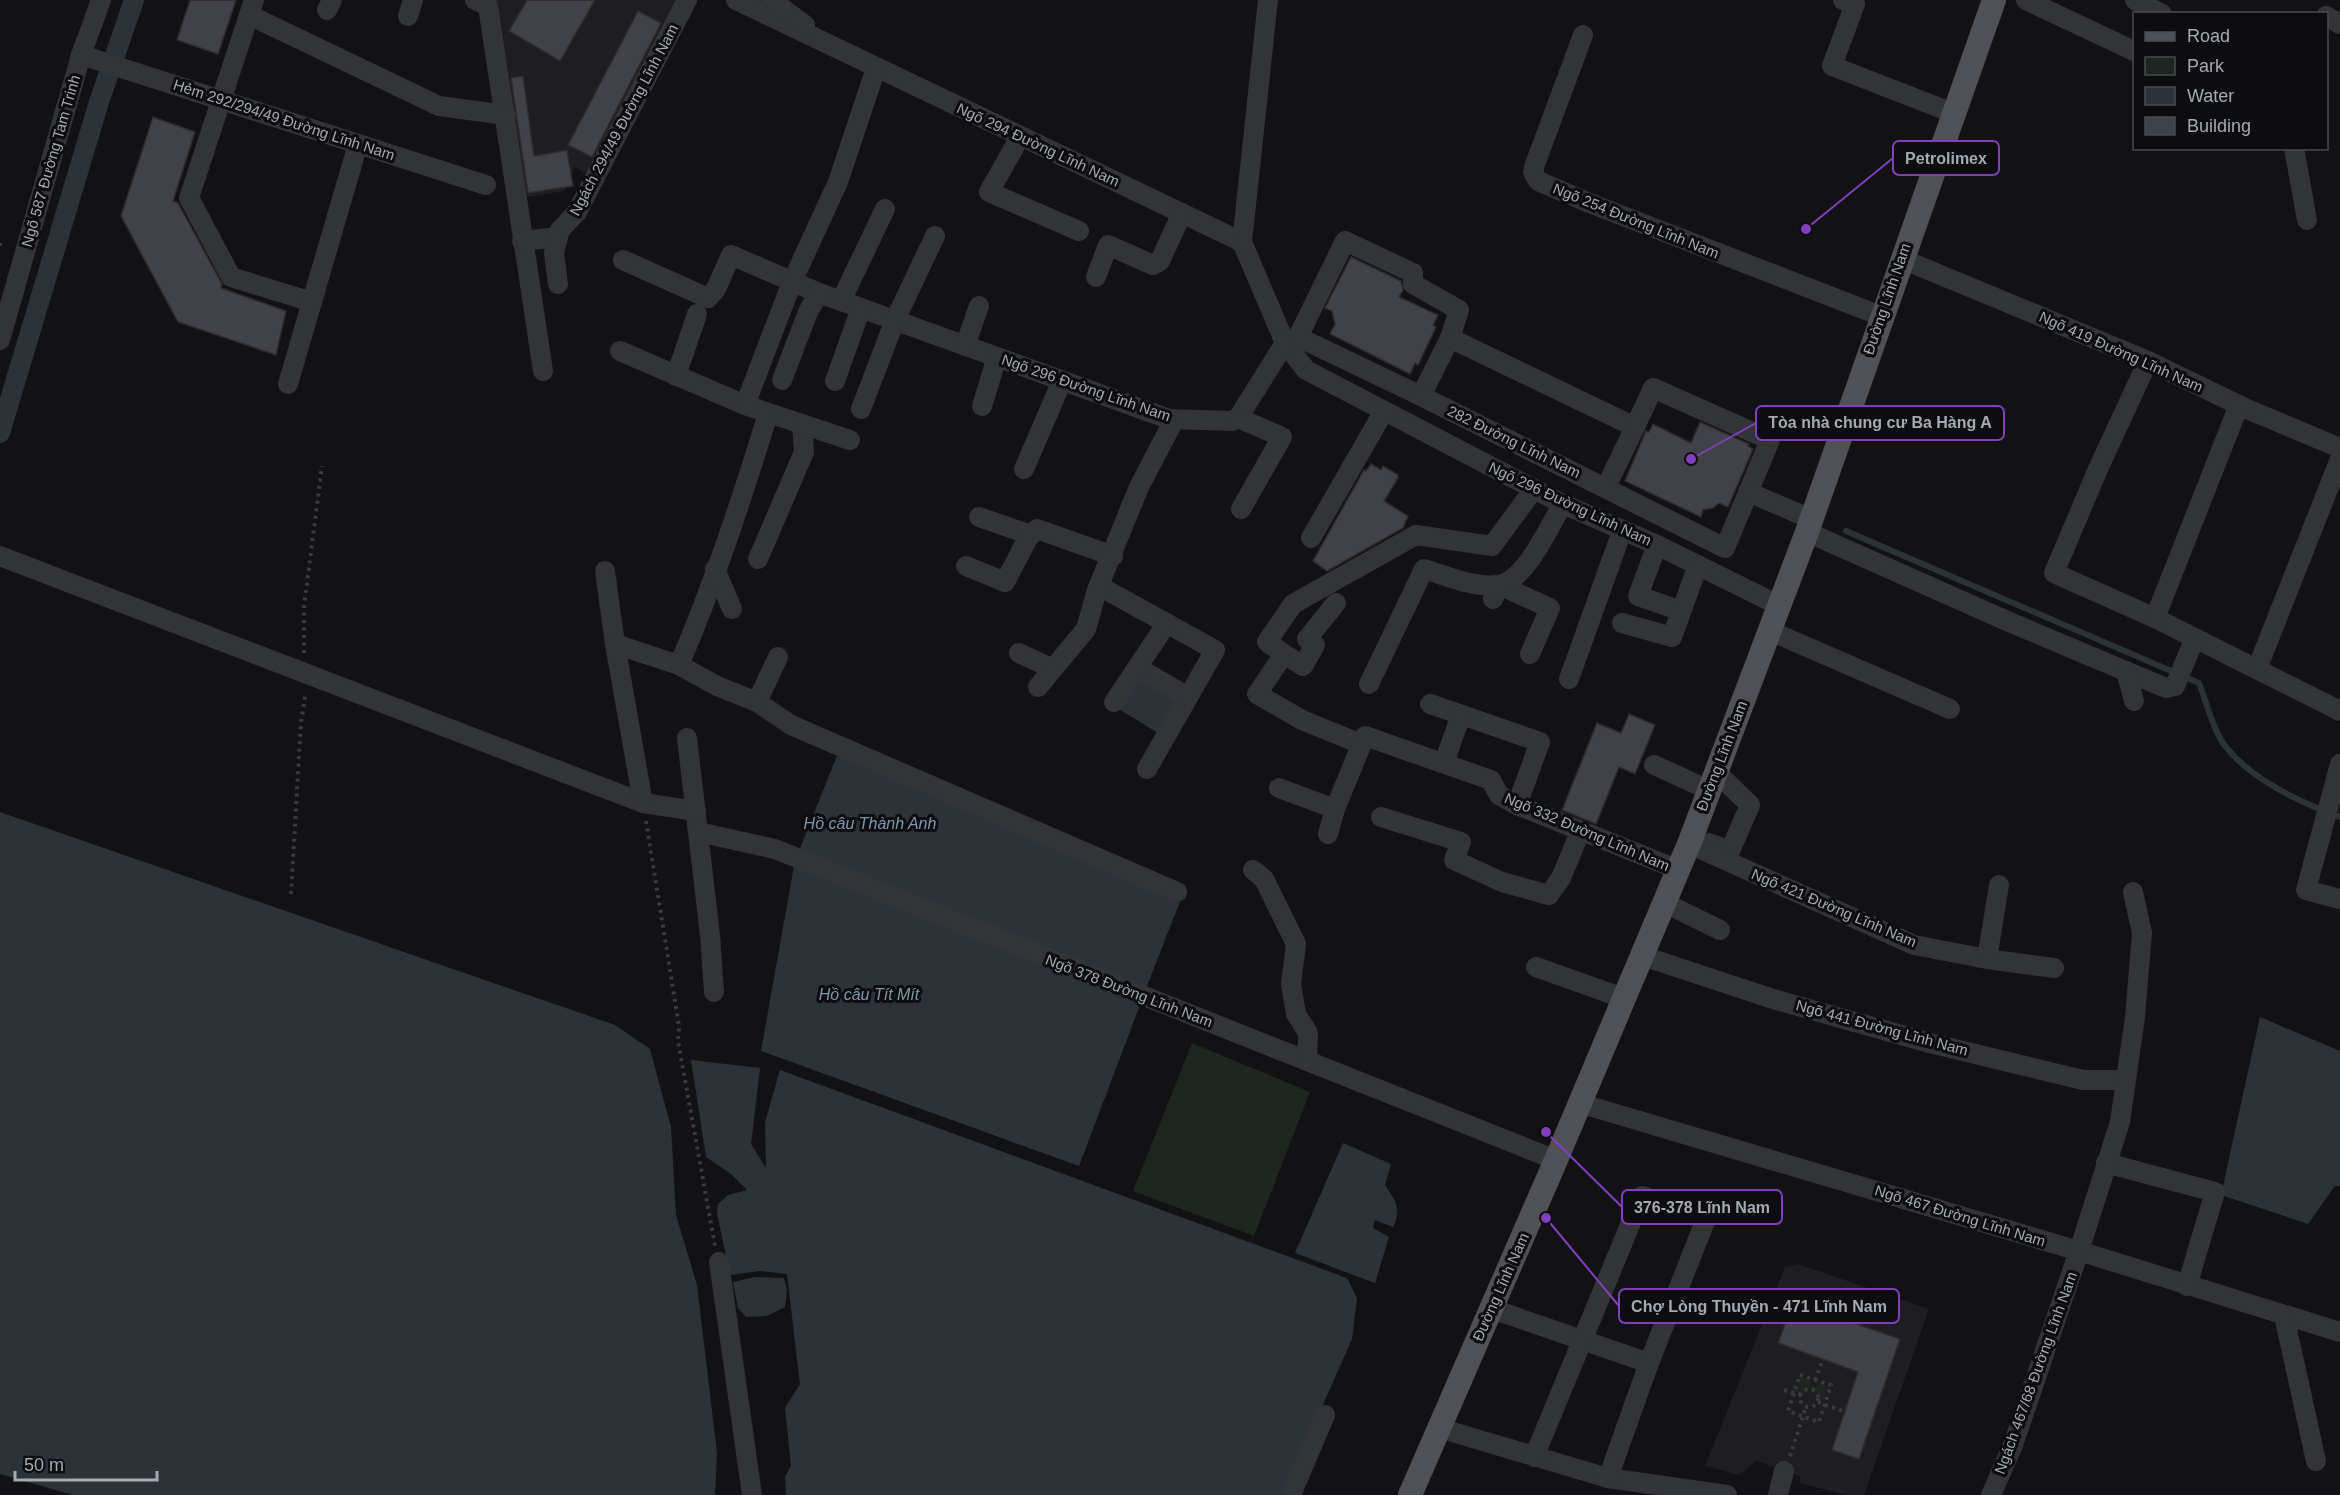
<svg xmlns="http://www.w3.org/2000/svg" width="2340" height="1495" font-family="Arial,sans-serif">
	<style>
		.built { fill: #1e1e21 }
		.green { fill: #1f261f }
		.water { fill: #2b3339 }
		.lines { fill: none; stroke-linecap: round; stroke-linejoin: round }
		.stream { stroke: #2b3339; stroke-width: 6 }
		.canal { stroke: #2b3339; stroke-width: 20 }
		.building { fill: #414247; stroke: #2c2c30; stroke-width: 1.5 }
		.path { stroke: #393b3f; stroke-width: 4; stroke-dasharray: 3 4.5; stroke-linecap: butt }
		.minor { stroke: #333438; stroke-width: 20 }
		.major { stroke: #505157; stroke-width: 24 }
		.labels { text-anchor: middle; stroke-width: 6; stroke-linejoin: round; paint-order: stroke }
		.street-label { font-size: 15px; fill: #a4a9b3; stroke: #0d0d0f }
		.water-label { font-size: 16px; font-style: italic; fill: #7c97ad; stroke: #0d0d0f }
		.leader { fill: none; stroke: #813fbd; stroke-width: 2 }
		.callout-dot { fill: #813fbd; stroke: #0d0d0f; stroke-width: 2 }
		.callout { fill: #0d0d0f; stroke: #813fbd; stroke-width: 2 }
		.callout-label { font-size: 16px; text-anchor: middle; font-weight: bold; fill: #a4a9b3 }
	</style>
	<rect width="100%" height="100%" fill="#121214"/>
	<g class="built">
		<path d="M482,0h202l-92,177 -17,-10 -10,24 -45,7z"/>
		<path d="M1798,1264l131,45 -65,186h-17l-48,-12 1,-7 -44,-15 -17,14 -34,-9 80,-199z"/>
	</g>
	<g class="green">
		<path d="M1192,1043l118,49 -56,144 -121,-45z"/>
		<path d="M1801,1377l10,3 -1,5 6,3 3,-6 9,4 -5,14 -7,-10 -6,-2 -10,6 -4,-2z"/>
	</g>
	<g class="water">
		<path d="M1137,671l43,23 -22,39 -44,-27z"/>
		<path d="M838,753l343,146 -36,92 -346,-140z"/>
		<path d="M0,812l615,213 35,24 21,78 5,88 21,70 20,168 -2,42h-642l-73,-21z"/>
		<path d="M794,866l346,139 -61,161 -318,-115z"/>
		<path d="M2260,1017l80,34v135l-6,1 -26,37 -87,-29z"/>
		<path d="M691,1060l69,8 -9,76 15,24 -1,-46 15,-52 567,208 10,20 -5,41 -69,156h-497l-1,-18 6,-11 -6,-58 15,-24 -13,-110 -27,-3 -30,4 -13,-62 1,-9 10,-9 19,-5 -16,-16 -25,-17z"/>
		<path d="M1343,1143l48,21 -6,21c10,15 17,24 8,42l-18,-7 -2,8 16,9 -14,46 -80,-30z"/>
		<path d="M755,1277l29,1 3,12 -2,17 -18,9 -21,1 -8,-9 -5,-26z"/>
	</g>
	<g class="lines">
		<path class="stream" d="M1846,531l353,152c7,18 15,50 27,64 26,33 76,56 114,70"/>
		<path class="canal" d="M0,433l99,-331 35,-102"/>
	</g>
	<g class="building">
		<path d="M190,0h46l-18,54 -41,-14z"/>
		<path d="M527,0h68l-35,61 -51,-30z"/>
		<path d="M638,11l23,12 -69,134 -24,-12z"/>
		<path d="M523,76l11,80 33,-6 6,36 -45,7 -17,-115z"/>
		<path d="M153,117l42,15 -22,69 5,2 44,81 -1,4 65,23 -10,44 -98,-33 -57,-106z"/>
		<path d="M1351,257l50,24 2,9 -4,7 39,18 -5,10 3,2 -18,38 -3,-2 -5,11 -80,-40 5,-10 -3,-13 -7,-3z"/>
		<path d="M1700,422l49,22 -1,2 5,3 -25,58 -9,-4 -6,5 -10,2 -2,7 -76,-36 21,-50 3,1 4,-8 38,19z"/>
		<path d="M1371,464l10,6 2,-4 15,9v3l-14,23 24,15 -5,12 -76,43 -14,-10 51,-91 2,1z"/>
		<path d="M1629,714l26,11 -20,49 -16,-7 -23,57 -34,-14 35,-87 24,10z"/>
		<path d="M1793,1302l107,37 -41,120 -27,-9 26,-78 -80,-29z"/>
	</g>
	<g class="lines">
		<g class="path">
			<path d="M0,243v6"/>
			<path d="M304,653v-46l18,-141"/>
			<path d="M646,821l33,205 -1,15 37,205"/>
			<path d="M291,894l10,-172 5,-30"/>
			<path d="M1800,1375l31,10 -12,37 -31,-11z"/>
			<path d="M1815,1380l8,-21"/>
			<circle cx="1809" cy="1398" r="9"/>
			<path d="M1784,1390l17,5"/>
			<path d="M1818,1402l27,10"/>
			<path d="M1790,1456l16,-49"/>
		</g>
		<g class="minor">
			<path d="M254,0l-65,198 42,79 81,25"/>
			<path d="M475,0l13,6 55,365"/>
			<path d="M736,0l506,242 43,101 21,27 257,134 94,41 123,61"/>
			<path d="M771,0l34,25"/>
			<path d="M1843,0l12,4 -23,62 121,47"/>
			<path d="M2026,0l108,51"/>
			<path d="M2135,0l27,14"/>
			<path d="M327,10l5,-10"/>
			<path d="M249,15l190,91 67,9"/>
			<path d="M408,16l5,-16"/>
			<path d="M2326,16l14,8"/>
			<path d="M1583,35l-49,132 -1,5 5,9 49,21 294,114"/>
			<path d="M81,55l405,130"/>
			<path d="M1020,137l-31,55 90,39"/>
			<path d="M2294,148l13,72"/>
			<path d="M522,241l36,-4"/>
			<path d="M1345,241l68,32v11l46,26 -9,28 -29,58 -123,-59z"/>
			<path d="M1242,242l26,-242"/>
			<path d="M1902,259l246,102 99,48 93,39"/>
			<path d="M623,260l85,38 8,-9 15,-34 88,38 350,126 63,2 6,-3 47,-75"/>
			<path d="M1096,277l12,-32 45,20 7,-4 22,-48"/>
			<path d="M558,284l-4,-31 4,-16 2,-7 17,-18 110,-212"/>
			<path d="M841,301l44,-92"/>
			<path d="M1450,338l185,89 -29,60"/>
			<path d="M0,340l81,-285 20,-55"/>
			<path d="M965,346l14,-40"/>
			<path d="M620,351l125,54 57,19 2,28 -46,107"/>
			<path d="M2148,361l-50,108 -44,104 101,45 185,93"/>
			<path d="M676,376l21,-62"/>
			<path d="M782,380l26,-68 11,-19"/>
			<path d="M835,381l26,-73"/>
			<path d="M288,384l70,-240"/>
			<path d="M1421,396l304,152 45,-108 -117,-52 -18,39"/>
			<path d="M745,405l47,-123 46,-100 38,-114"/>
			<path d="M982,406l15,-49"/>
			<path d="M861,409l34,-89 40,-84"/>
			<path d="M768,414c-26,84 -54,170 -89,251l38,21 40,16 34,23 386,167"/>
			<path d="M1238,418l44,19 -41,72"/>
			<path d="M802,424l48,16"/>
			<path d="M1024,469l38,-88"/>
			<path d="M1748,492l63,27"/>
			<path d="M979,517l52,18"/>
			<path d="M1807,532l200,89 159,67 9,-2 19,-46"/>
			<path d="M1311,538l73,-127"/>
			<path d="M1657,545l-19,51 32,11"/>
			<path d="M0,556l643,247 53,8"/>
			<path d="M966,566l39,16 23,-44 9,-9 76,27"/>
			<path d="M715,569l17,40"/>
			<path d="M605,571l10,73"/>
			<path d="M1099,586l116,64 -68,119"/>
			<path d="M1493,599l6,-14 51,23 -20,46"/>
			<path d="M2155,618l84,-213"/>
			<path d="M1622,623l50,14 26,-72"/>
			<path d="M1770,631l180,78"/>
			<path d="M1019,653l32,15"/>
			<path d="M1284,654l19,12 12,-21 -8,-6 29,-36"/>
			<path d="M1138,668l50,29"/>
			<path d="M2257,669l83,-210"/>
			<path d="M2126,671l8,30"/>
			<path d="M1569,679l53,-148"/>
			<path d="M1369,684l55,-115c23,7 50,19 73,16 28,-2 52,-59 66,-81"/>
			<path d="M1038,687l48,-58 11,-39 42,-103 35,-67"/>
			<path d="M757,702l21,-45"/>
			<path d="M1114,702l53,-79"/>
			<path d="M1430,704l110,38 -23,63"/>
			<path d="M687,738l23,197 4,57"/>
			<path d="M1361,744l-59,-24 -45,-26 27,-40 -17,-12 26,-38 123,-69 76,11 42,-57"/>
			<path d="M1444,763l17,-48"/>
			<path d="M2340,764l-34,126 34,9"/>
			<path d="M1654,765l55,25"/>
			<path d="M1279,788l56,21"/>
			<path d="M643,803l-28,-159 64,21"/>
			<path d="M1381,817l80,25 -7,18 48,22 47,13 12,-17 19,-46"/>
			<path d="M698,832l77,17 781,311"/>
			<path d="M1328,834l7,-25 30,-73 126,44 8,15 18,10 162,65"/>
			<path d="M1709,843l21,8 20,-46 -34,-33"/>
			<path d="M1689,844l225,101 73,14 67,9"/>
			<path d="M1253,870l11,9 32,65 -5,40 5,30 12,19 -1,28"/>
			<path d="M1665,903l55,27"/>
			<path d="M1643,956l130,43 157,44 153,37h42"/>
			<path d="M1987,959l12,-74"/>
			<path d="M1536,967l87,31"/>
			<path d="M1579,1103l500,148 261,81"/>
			<path d="M2106,1163l109,29 -28,94"/>
			<path d="M719,1262l33,233"/>
			<path d="M1492,1309l157,54"/>
			<path d="M2284,1316l32,145"/>
			<path d="M1439,1428l169,50 119,17"/>
			<path d="M1534,1457l108,-261 64,23 -57,144 -41,115"/>
			<path d="M1291,1495l34,-80"/>
			<path d="M1778,1495l6,-24"/>
			<path d="M1991,1495l22,-50 66,-194 41,-129 15,-105 7,-84 -9,-41"/>
		</g>
		<path class="major" d="M1410,1495l146,-335 133,-316 118,-312 187,-532"/>
	</g>
	<g class="labels">
		<g class="street-label">
			<text transform="translate(284 120) rotate(18)" y="5">Hẻm 292/294/49 Đường Lĩnh Nam</text>
			<text transform="translate(624 120) rotate(-62)" y="5">Ngách 294/49 Đường Lĩnh Nam</text>
			<text transform="translate(1038 145) rotate(25)" y="5">Ngõ 294 Đường Lĩnh Nam</text>
			<text transform="translate(51 161) rotate(-74)" y="5">Ngõ 587 Đường Tam Trinh</text>
			<text transform="translate(1636 221) rotate(22)" y="5">Ngõ 254 Đường Lĩnh Nam</text>
			<text transform="translate(1887 299) rotate(-71)" y="5">Đường Lĩnh Nam</text>
			<text transform="translate(2121 352) rotate(24)" y="5">Ngõ 419 Đường Lĩnh Nam</text>
			<text transform="translate(1086 388) rotate(19)" y="5">Ngõ 296 Đường Lĩnh Nam</text>
			<text transform="translate(1514 442) rotate(26)" y="5">282 Đường Lĩnh Nam</text>
			<text transform="translate(1570 504) rotate(25)" y="5">Ngõ 296 Đường Lĩnh Nam</text>
			<text transform="translate(1722 756) rotate(-69)" y="5">Đường Lĩnh Nam</text>
			<text transform="translate(1587 832) rotate(23)" y="5">Ngõ 332 Đường Lĩnh Nam</text>
			<text transform="translate(1834 908) rotate(23)" y="5">Ngõ 421 Đường Lĩnh Nam</text>
			<text transform="translate(1129 991) rotate(21)" y="5">Ngõ 378 Đường Lĩnh Nam</text>
			<text transform="translate(1882 1028) rotate(15)" y="5">Ngõ 441 Đường Lĩnh Nam</text>
			<text transform="translate(1960 1216) rotate(17)" y="5">Ngõ 467 Đường Lĩnh Nam</text>
			<text transform="translate(1501 1287) rotate(-66)" y="5">Đường Lĩnh Nam</text>
			<text transform="translate(2036 1373) rotate(-70)" y="5">Ngách 467/68 Đường Lĩnh Nam</text>
		</g>
		<g class="water-label">
			<text x="870" y="829">Hồ câu Thành Anh</text>
			<text x="869" y="1000">Hồ câu Tít Mít</text>
		</g>
	</g>
	<path class="leader" d="M1806 229L1893 158M1691 459L1756 423M1546 1132L1622 1207M1546 1218L1619 1306"/>
	<g class="callout-dot">
		<circle cx="1806" cy="229" r="6"/>
		<circle cx="1691" cy="459" r="6"/>
		<circle cx="1546" cy="1132" r="6"/>
		<circle cx="1546" cy="1218" r="6"/>
	</g>
	<g class="callout">
		<rect x="1893" y="141" width="106" height="34" rx="6"/>
		<rect x="1756" y="406" width="248" height="34" rx="6"/>
		<rect x="1622" y="1190" width="160" height="34" rx="6"/>
		<rect x="1619" y="1289" width="280" height="34" rx="6"/>
	</g>
	<g class="callout-label">
		<text x="1946" y="164">Petrolimex</text>
		<text x="1880" y="428">Tòa nhà chung cư Ba Hàng A</text>
		<text x="1702" y="1213">376-378 Lĩnh Nam</text>
		<text x="1759" y="1312">Chợ Lòng Thuyền - 471 Lĩnh Nam</text>
	</g>
	<rect x="2133" y="12" width="195" height="138" fill="#0d0d0f" stroke="#494b51" stroke-width="1.5"/>
	<rect x="2145" y="32" width="30" height="9" fill="#505157" stroke="#494b51" stroke-width="1.5"/>
	<text x="2187" y="42" font-size="18" fill="#a4a9b3">Road</text>
	<rect x="2145" y="57" width="30" height="18" fill="#1f261f" stroke="#494b51" stroke-width="1.5"/>
	<text x="2187" y="72" font-size="18" fill="#a4a9b3">Park</text>
	<rect x="2145" y="87" width="30" height="18" fill="#2b3339" stroke="#494b51" stroke-width="1.5"/>
	<text x="2187" y="102" font-size="18" fill="#a4a9b3">Water</text>
	<rect x="2145" y="117" width="30" height="18" fill="#414247" stroke="#494b51" stroke-width="1.5"/>
	<text x="2187" y="132" font-size="18" fill="#a4a9b3">Building</text>
	<path d="M15 1471v9h142v-9" fill="none" stroke="#a4a9b3" stroke-width="3"/>
	<text x="24" y="1471" font-size="18" fill="#a4a9b3" stroke="#0d0d0f" stroke-width="4.5" paint-order="stroke">50 m</text>
</svg>
